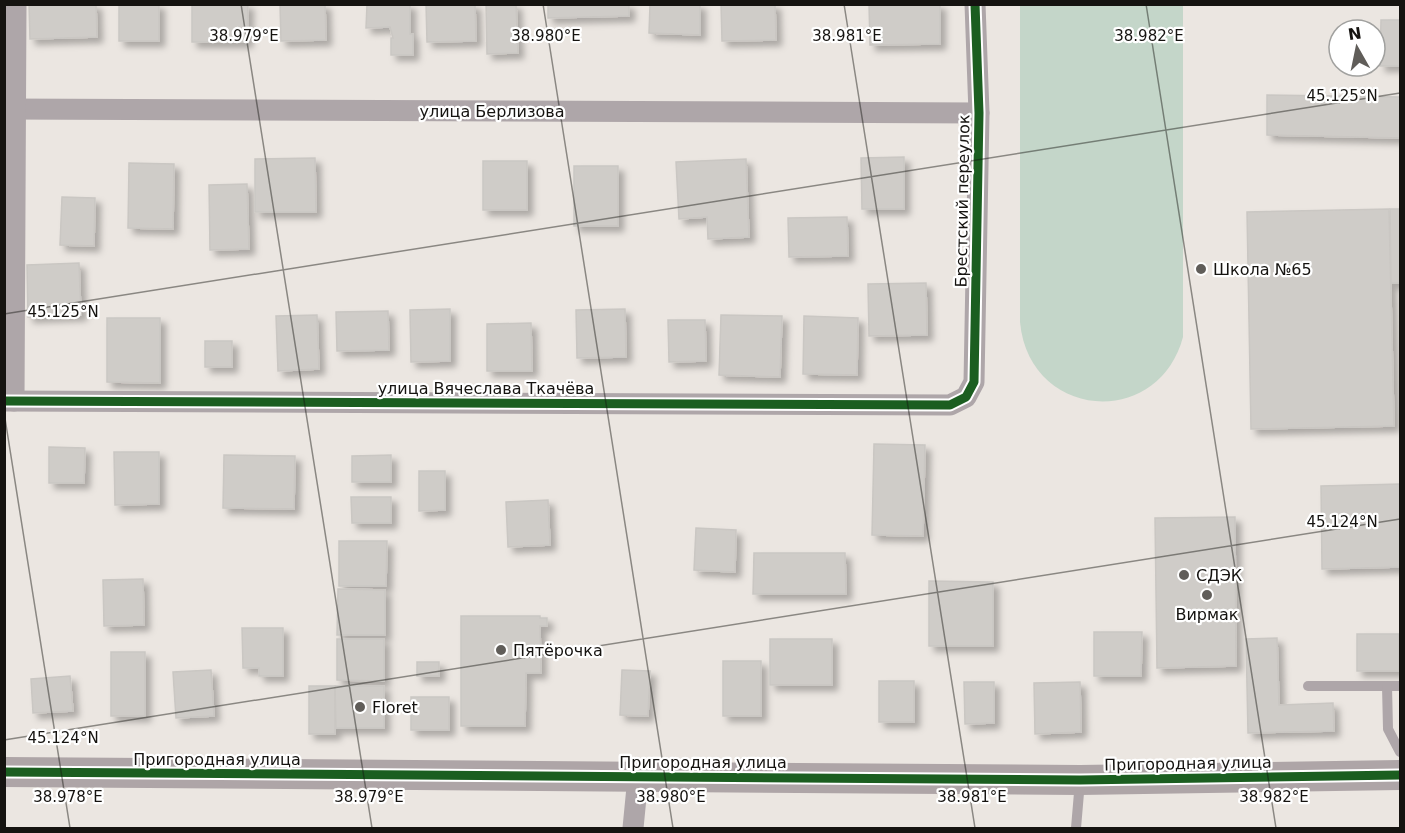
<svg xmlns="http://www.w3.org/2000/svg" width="1405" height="833" font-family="'DejaVu Sans',sans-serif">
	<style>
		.green { fill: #c4d6c9 }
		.building { fill: #cfccc8; stroke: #cac7c3; stroke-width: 1.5; filter: url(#shadow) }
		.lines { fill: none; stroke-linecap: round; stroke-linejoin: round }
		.lane { stroke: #aea6a9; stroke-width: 10 }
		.street { stroke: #aea6a9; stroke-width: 21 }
		.secondary { stroke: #aea5a7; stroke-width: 30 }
		.cycleway-casing { stroke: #fff; stroke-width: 13 }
		.cycleway { stroke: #1b5e20; stroke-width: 9 }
		.ticks { fill: none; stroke: #151310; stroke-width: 1.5; stroke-opacity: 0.45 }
		.poi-dot { fill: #605d59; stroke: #fff; stroke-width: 2 }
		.labels { text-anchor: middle; stroke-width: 4.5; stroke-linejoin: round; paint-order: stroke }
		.street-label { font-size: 16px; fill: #151310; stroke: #fff }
		.poi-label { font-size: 16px; fill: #151310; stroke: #fff; text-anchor: start }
		.ticks-label { font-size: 15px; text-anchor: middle; fill: #151310; stroke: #fff; stroke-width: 4.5; stroke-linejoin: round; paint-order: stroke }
	</style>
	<defs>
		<filter id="shadow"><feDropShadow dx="5.5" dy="5.5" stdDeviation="3" flood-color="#0004"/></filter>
	</defs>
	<rect width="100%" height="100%" fill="#ebe6e1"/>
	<path class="green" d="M1020,5h163v332c-25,93 -154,83 -163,-15z"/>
	<g class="building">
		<path d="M29,4h67l1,33 -67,2z"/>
		<rect x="119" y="4" width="40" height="37"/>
		<path d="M192,4h56l-1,38h-55z"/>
		<path d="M280,4h45l1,36 -45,1z"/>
		<path d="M367,4h43v30h3v21h-22v-17h2l-3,-11 -24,1z"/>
		<path d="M426,4h49l1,37 -49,1z"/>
		<path d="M486,4h30l2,49 -31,1z"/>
		<path d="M548,4h81v12l-81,2z"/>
		<path d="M650,4h50v31l-51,-2z"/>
		<path d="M721,4h54l1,36 -54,1z"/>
		<path d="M869,4h71v40l-70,1z"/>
		<path d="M1381,20h19v46h-20z"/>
		<path d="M1267,95l133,2v41l-133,-3z"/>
		<path d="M904,157v52h-42l-1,-51z"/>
		<path d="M315,158l1,54h-61v-53z"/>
		<path d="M746,159l3,78 -41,2 -1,-22 -28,2 -3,-57z"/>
		<rect x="483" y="161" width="44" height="49"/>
		<path d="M129,163l45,1 -1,65 -45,-1z"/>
		<rect x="574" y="166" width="44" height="60"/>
		<path d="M247,184l2,65 -39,1 -1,-65z"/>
		<path d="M62,197l33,1 -1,48 -34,-1z"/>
		<path d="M1389,209l5,217 -143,3 -4,-217z"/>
		<path d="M1390,209h10v74h-9z"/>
		<path d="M847,217l1,39 -59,1 -1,-39z"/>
		<path d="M79,263l2,52 -53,2 -1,-52z"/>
		<path d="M926,283l1,52 -58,1 -1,-52z"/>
		<path d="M450,309v52l-39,1 -1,-52z"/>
		<path d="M625,309l1,48 -49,1 -1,-48z"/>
		<path d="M388,311l1,39 -52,1 -1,-39z"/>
		<path d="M317,315l2,54 -41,2 -2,-55z"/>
		<path d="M721,315l61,1 -2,61 -61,-2z"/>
		<path d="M804,316l54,2 -1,57 -54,-1z"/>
		<path d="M107,318h53v65l-53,-1z"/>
		<path d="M668,320h37l1,41 -37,1z"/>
		<path d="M531,323l1,48h-45v-47z"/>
		<rect x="205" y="341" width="27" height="26"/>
		<path d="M874,444l51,1 -2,91 -51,-1z"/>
		<path d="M49,447l36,1 -1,35h-35z"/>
		<path d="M114,452h45v52l-44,1z"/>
		<path d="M224,455l71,1 -1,53 -71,-1z"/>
		<path d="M391,455v27h-39v-26z"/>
		<path d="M419,471h26v39l-26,1z"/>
		<path d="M1400,484v83l-78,2 -1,-83z"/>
		<path d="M351,497h40v26h-39z"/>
		<path d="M548,500l2,45 -42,2 -2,-45z"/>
		<path d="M1235,517l1,149 -79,2 -2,-150z"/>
		<path d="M696,528l40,2 -1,42 -41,-2z"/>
		<path d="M339,541h48l-1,45h-47z"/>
		<path d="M754,553h91l1,41h-93z"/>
		<path d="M143,579l1,46 -40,1 -1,-46z"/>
		<path d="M929,581l64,1v64h-64z"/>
		<path d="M338,589l47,1v45h-48z"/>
		<path d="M461,616h79v2h7v8h-7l1,47h-15l-1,53h-64z"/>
		<path d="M242,628h41v48h-24v-8h-16z"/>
		<path d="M1094,632h48l-1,44h-47z"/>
		<rect x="1357" y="634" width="42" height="37"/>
		<path d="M1277,638l2,67 54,-2 1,28 -86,2 -2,-94z"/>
		<path d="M337,639h47v42l-47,-1z"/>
		<rect x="770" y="639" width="62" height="46"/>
		<rect x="111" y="652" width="34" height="64"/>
		<rect x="723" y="661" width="38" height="55"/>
		<rect x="417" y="662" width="22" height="14"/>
		<path d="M211,670l3,46 -38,2 -3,-46z"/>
		<path d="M622,670l28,1 -2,45 -28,-1z"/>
		<path d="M70,676l3,35 -40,2 -2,-34z"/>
		<rect x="879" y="681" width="35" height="41"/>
		<path d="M964,682h30v41l-29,1z"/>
		<path d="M1080,682l1,50 -46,2 -1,-51z"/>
		<rect x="309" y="686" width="26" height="48"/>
		<path d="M335,686h49v42h-48z"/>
		<rect x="411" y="697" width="38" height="33"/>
	</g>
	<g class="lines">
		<g class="lane">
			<path d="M1308,686h92"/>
			<path d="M1387,686l1,43 12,23"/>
			<path d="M1076,828l4,-47"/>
		</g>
		<g class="street">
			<path d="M4,109l975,4"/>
			<path d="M4,401l946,4 16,-8 8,-15 5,-269 -4,-109"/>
			<path d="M14,401l2,-397"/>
			<path d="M633,828l5,-51"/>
		</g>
		<path class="secondary" d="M4,772l1076,8 320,-5"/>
		<g class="cycleway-casing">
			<g id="cycleway">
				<path d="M4,401l946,4 16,-8 8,-15 5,-269 -4,-109"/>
				<path d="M4,772l1076,8 320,-5"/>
			</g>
		</g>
		<use href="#cycleway" class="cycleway"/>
	</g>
	<path class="ticks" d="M241,4l131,824M543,4l130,824M844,4l131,824M1146,4l130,824M4,314l1396,-221M4,412l66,416M4,740l1396,-221"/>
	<g class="poi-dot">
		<circle cx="1201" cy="269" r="6"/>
		<circle cx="1184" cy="575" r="6"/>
		<circle cx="1207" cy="595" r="6"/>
		<circle cx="501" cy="650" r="6"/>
		<circle cx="360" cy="707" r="6"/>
	</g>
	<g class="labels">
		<g class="street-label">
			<text x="492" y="117">улица Берлизова</text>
			<text transform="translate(962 201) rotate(-89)" y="6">Брестский переулок</text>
			<text x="486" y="394">улица Вячеслава Ткачёва</text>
			<text x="217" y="765">Пригородная улица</text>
			<text x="703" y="768">Пригородная улица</text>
			<text transform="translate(1188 763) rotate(-1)" y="6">Пригородная улица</text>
		</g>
		<g class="poi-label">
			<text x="1213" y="275">Школа №65</text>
			<text x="1196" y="581">СДЭК</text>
			<text x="1207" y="620" text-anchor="middle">Вирмак</text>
			<text x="513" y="656">Пятёрочка</text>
			<text x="372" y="713">Floret</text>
		</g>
	</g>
	<g class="ticks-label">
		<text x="244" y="41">38.979°E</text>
		<text x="546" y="41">38.980°E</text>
		<text x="847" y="41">38.981°E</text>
		<text x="1149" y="41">38.982°E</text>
		<text x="1342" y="101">45.125°N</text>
		<text x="63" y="317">45.125°N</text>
		<text x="1342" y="527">45.124°N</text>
		<text x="63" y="743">45.124°N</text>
		<text x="68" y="802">38.978°E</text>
		<text x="369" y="802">38.979°E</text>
		<text x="671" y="802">38.980°E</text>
		<text x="972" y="802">38.981°E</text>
		<text x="1274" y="802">38.982°E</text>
	</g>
	<rect width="1405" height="833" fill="none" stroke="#151310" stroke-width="12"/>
	<g transform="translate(1357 48) rotate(351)"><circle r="28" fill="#ffffff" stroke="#a1a19f" stroke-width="1.5"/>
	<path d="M0-4.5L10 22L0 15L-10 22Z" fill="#605d59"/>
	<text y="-9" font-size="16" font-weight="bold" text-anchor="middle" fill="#151310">N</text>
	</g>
</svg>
